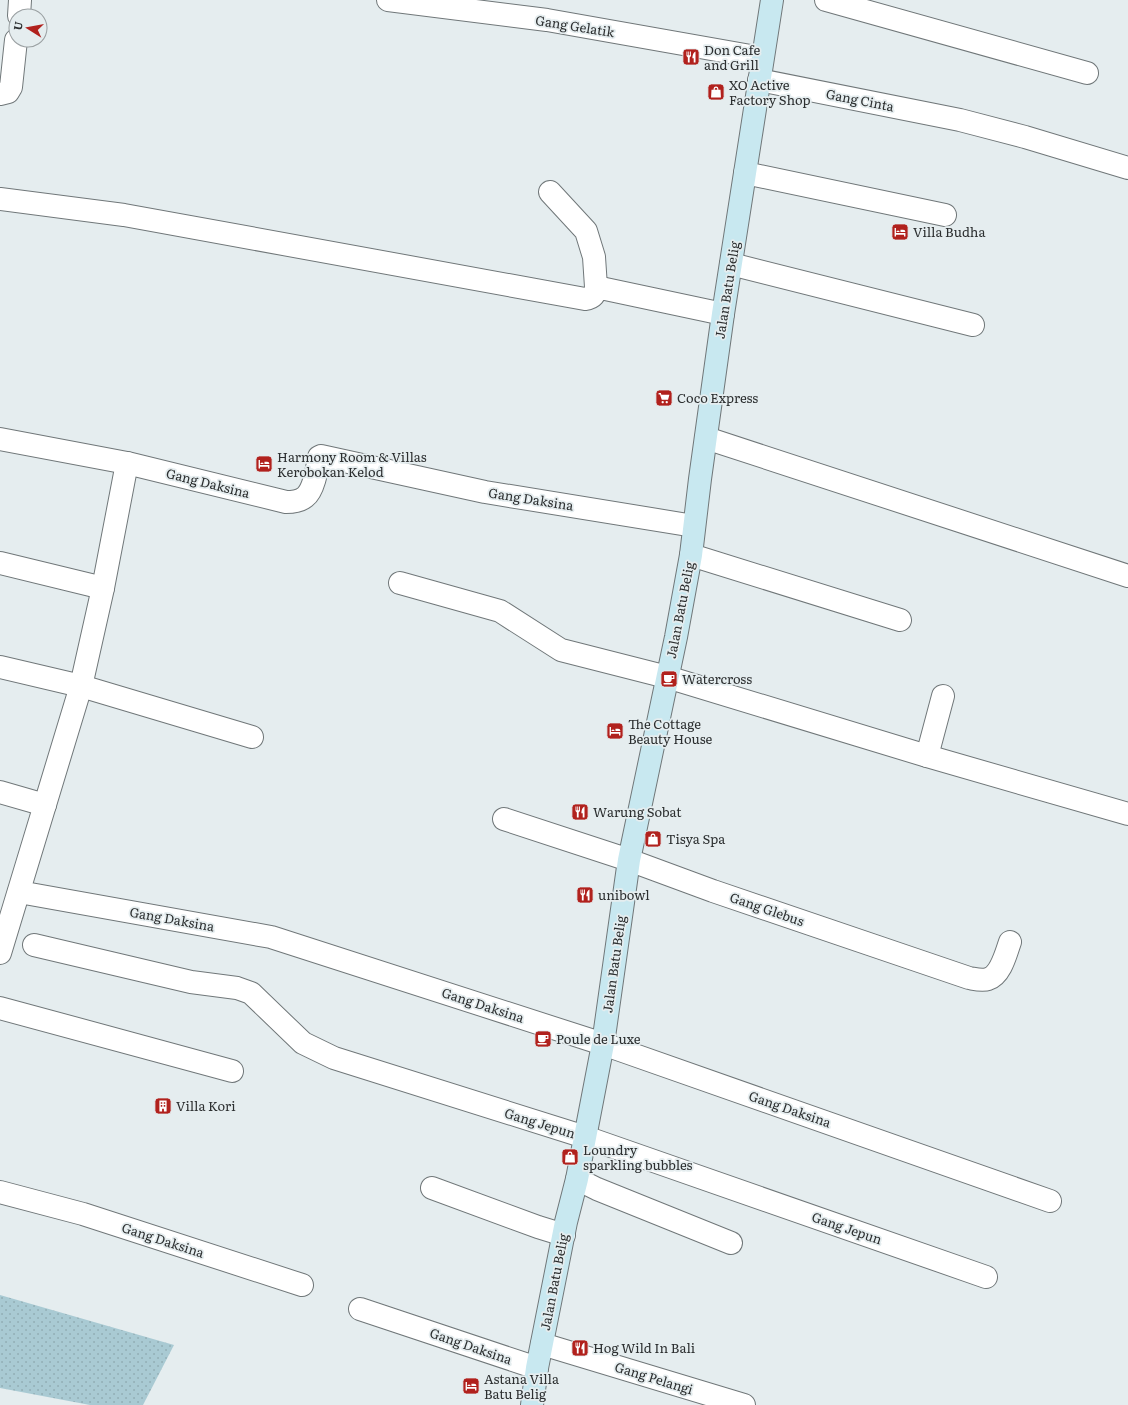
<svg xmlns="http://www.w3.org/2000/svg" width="1128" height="1405" font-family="Literata,serif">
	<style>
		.grass { fill: url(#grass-dots) }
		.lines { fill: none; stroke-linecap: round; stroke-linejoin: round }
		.street-casing { stroke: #707779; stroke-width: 24 }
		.secondary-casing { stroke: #707779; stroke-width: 24 }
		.street { stroke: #fff; stroke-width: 22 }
		.secondary { stroke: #c8e8f0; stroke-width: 22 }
		.labels { text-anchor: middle; stroke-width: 3.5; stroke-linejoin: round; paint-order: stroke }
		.street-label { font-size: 13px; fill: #2c2f30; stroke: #e5edef }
		.poi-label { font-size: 13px; fill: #2c2f30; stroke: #e5edef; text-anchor: start }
	</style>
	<defs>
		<pattern id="grass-dots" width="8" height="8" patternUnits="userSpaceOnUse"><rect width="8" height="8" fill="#a9cad3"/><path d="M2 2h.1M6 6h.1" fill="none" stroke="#92aeb5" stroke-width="1.8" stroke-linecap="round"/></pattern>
	</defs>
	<rect width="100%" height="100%" fill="#e5edef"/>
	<path class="grass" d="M0,1295l174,50 -31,60h-53l-90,-17z"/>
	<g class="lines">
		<g class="street-casing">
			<g id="street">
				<path d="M388,0l159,20 215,38"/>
				<path d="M826,0l261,73"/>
				<path d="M19,16l1,-16"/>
				<path d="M759,80l201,40 65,17 103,31"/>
				<path d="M0,94l8,-2 3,-5 5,-47"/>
				<path d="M745,173l200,42"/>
				<path d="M550,192l36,39 8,26 2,30"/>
				<path d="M0,199l124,16 461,84c8,-1 10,-4 11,-12l127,27"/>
				<path d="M731,264l242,61"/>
				<path d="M706,438l422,138"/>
				<path d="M0,439l127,24 159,39c6,0 14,-1 19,-5 9,-7 12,-28 14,-40l2,-1 164,36 209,34"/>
				<path d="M691,555l209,65"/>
				<path d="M0,563l103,25"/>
				<path d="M400,583l100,28 61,39 106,27 260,79 201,58"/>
				<path d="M0,667l81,19 171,51"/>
				<path d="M927,756l16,-60"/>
				<path d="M0,792l45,13"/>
				<path d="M504,819l125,41 84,31 256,87c6,1 13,3 19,1 13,-4 18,-26 22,-37"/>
				<path d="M19,892l252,45 332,107 447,157"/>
				<path d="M34,945l157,37 46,6 14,5 52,50 31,15 251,79 401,140"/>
				<path d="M0,953l81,-267 22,-98 24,-125"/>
				<path d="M0,1008l232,63"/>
				<path d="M577,1179l20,10 134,54"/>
				<path d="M432,1188l106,39 26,8"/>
				<path d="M0,1192l83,22 219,71"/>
				<path d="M360,1309l177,59"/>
				<path d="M542,1344l202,61"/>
			</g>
		</g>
		<g class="secondary-casing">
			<path id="secondary" d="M532,1405l5,-37 29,-146 11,-43 26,-135 26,-184 47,-223 15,-82 9,-76 23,-165 49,-314"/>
		</g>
		<use href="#street" class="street"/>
		<use href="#secondary" class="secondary"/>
	</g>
	<defs>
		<g id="restaurant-square" transform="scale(0.9)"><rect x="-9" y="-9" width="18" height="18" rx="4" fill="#b1211d" stroke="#e5edef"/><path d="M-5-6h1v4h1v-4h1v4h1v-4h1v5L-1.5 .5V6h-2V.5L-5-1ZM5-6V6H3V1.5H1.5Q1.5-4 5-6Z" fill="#fff"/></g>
		<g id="shop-square" transform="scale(0.9)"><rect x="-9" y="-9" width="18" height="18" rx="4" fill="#b1211d" stroke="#e5edef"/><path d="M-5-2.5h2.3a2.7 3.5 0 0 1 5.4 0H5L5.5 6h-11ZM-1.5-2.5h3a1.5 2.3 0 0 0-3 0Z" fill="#fff"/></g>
		<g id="hotel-square" transform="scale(0.9)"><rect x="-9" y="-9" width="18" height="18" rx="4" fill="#b1211d" stroke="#e5edef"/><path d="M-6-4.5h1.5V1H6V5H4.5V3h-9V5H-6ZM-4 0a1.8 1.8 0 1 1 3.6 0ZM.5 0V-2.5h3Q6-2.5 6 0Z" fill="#fff"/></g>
		<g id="supermarket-square" transform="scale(0.9)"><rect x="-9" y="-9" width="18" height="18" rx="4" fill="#b1211d" stroke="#e5edef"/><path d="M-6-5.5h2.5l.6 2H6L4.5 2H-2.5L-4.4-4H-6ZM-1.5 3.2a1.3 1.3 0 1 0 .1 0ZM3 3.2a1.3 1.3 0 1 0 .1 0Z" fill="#fff"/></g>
		<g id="cafe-square" transform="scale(0.9)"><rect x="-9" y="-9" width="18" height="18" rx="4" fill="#b1211d" stroke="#e5edef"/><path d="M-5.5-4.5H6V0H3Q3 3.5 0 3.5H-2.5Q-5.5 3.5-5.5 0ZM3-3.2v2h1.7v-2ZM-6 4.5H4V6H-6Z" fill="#fff"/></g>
		<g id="building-square" transform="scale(0.9)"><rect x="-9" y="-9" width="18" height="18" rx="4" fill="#b1211d" stroke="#e5edef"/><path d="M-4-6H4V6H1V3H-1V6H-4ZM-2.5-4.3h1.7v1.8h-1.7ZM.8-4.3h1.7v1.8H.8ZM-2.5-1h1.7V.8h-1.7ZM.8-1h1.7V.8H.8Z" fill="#fff"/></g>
	</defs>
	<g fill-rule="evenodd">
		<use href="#restaurant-square" x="691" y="57"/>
		<use href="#shop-square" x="716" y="92"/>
		<use href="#hotel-square" x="900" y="232"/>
		<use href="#supermarket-square" x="664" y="398"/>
		<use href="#hotel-square" x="264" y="464"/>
		<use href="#cafe-square" x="669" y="679"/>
		<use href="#hotel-square" x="615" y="731"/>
		<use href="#restaurant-square" x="580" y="812"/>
		<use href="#shop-square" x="653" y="839"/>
		<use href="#restaurant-square" x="585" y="895"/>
		<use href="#cafe-square" x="543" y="1039"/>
		<use href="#building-square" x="163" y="1106"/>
		<use href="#shop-square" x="570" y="1157"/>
		<use href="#restaurant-square" x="580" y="1348"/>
		<use href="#hotel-square" x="471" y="1386"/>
	</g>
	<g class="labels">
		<g class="street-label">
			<text transform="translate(575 26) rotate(9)" y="5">Gang Gelatik</text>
			<text transform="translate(860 100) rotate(11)" y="5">Gang Cinta</text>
			<text transform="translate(727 290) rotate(-81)" y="5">Jalan Batu Belig</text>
			<text transform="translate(208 483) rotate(14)" y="5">Gang Daksina</text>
			<text transform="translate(531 499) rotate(9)" y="5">Gang Daksina</text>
			<text transform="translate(680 610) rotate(-79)" y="5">Jalan Batu Belig</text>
			<text transform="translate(767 909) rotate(19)" y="5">Gang Glebus</text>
			<text transform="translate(172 919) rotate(10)" y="5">Gang Daksina</text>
			<text transform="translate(614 964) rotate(-82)" y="5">Jalan Batu Belig</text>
			<text transform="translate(483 1005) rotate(18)" y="5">Gang Daksina</text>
			<text transform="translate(790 1109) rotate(19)" y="5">Gang Daksina</text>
			<text transform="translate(540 1123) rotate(17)" y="5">Gang Jepun</text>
			<text transform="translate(847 1228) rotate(19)" y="5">Gang Jepun</text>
			<text transform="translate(163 1240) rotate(18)" y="5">Gang Daksina</text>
			<text transform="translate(554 1282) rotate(-79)" y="5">Jalan Batu Belig</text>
			<text transform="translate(471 1346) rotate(19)" y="5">Gang Daksina</text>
			<text transform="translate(654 1378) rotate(17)" y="5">Gang Pelangi</text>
		</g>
		<g class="poi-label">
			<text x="704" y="55">Don Cafe<tspan x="704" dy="15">and Grill</tspan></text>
			<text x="729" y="90">XO Active<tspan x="729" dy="15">Factory Shop</tspan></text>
			<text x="913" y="237">Villa Budha</text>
			<text x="677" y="403">Coco Express</text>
			<text x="277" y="462">Harmony Room &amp; Villas<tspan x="277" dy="15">Kerobokan Kelod</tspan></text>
			<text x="682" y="684">Watercross</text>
			<text x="628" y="729">The Cottage<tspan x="628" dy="15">Beauty House</tspan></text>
			<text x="593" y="817">Warung Sobat</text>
			<text x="666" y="844">Tisya Spa</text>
			<text x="598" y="900">unibowl</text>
			<text x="556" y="1044">Poule de Luxe</text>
			<text x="176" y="1111">Villa Kori</text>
			<text x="583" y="1155">Loundry<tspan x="583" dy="15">sparkling bubbles</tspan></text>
			<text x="593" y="1353">Hog Wild In Bali</text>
			<text x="484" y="1384">Astana Villa<tspan x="484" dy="15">Batu Belig</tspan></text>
		</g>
	</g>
	<g transform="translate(28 28) rotate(281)"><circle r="19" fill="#e5edef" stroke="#9ba1a3"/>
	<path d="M0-3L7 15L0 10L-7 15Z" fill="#b1211d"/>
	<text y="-6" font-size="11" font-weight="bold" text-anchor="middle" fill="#2c2f30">U</text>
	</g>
</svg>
